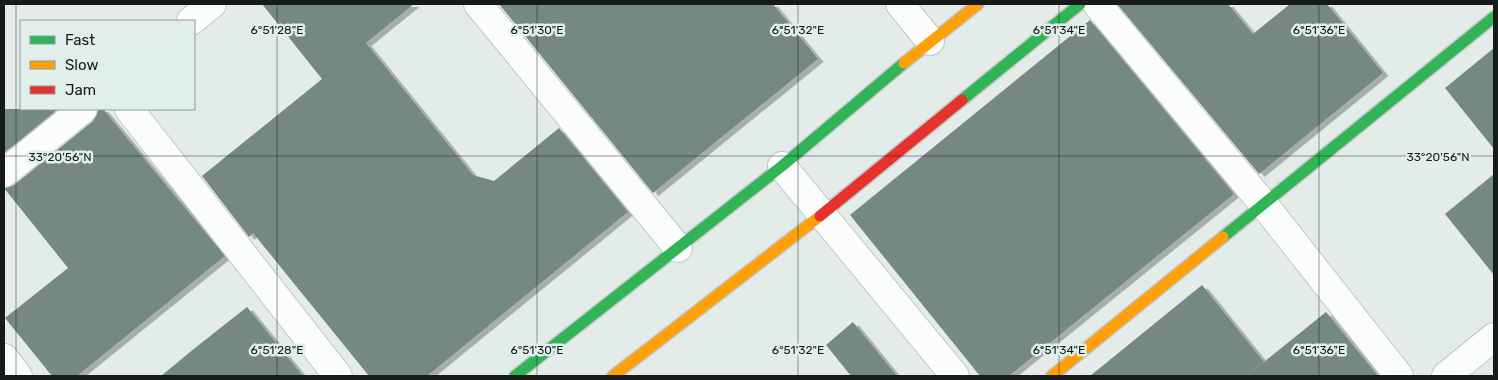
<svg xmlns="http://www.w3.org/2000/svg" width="1498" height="380" font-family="Rubik,sans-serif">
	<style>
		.building { fill: #758884; filter: url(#shadow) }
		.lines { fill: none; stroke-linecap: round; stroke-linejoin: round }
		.street-casing { stroke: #c1c7c6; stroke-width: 30 }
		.fast-casing { stroke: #c1c7c6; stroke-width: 14 }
		.slow-casing { stroke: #c1c7c6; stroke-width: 14 }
		.jam-casing { stroke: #c1c7c6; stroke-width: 14 }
		.street { stroke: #fbfcfc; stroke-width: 28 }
		.fast { stroke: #30b455; stroke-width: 11 }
		.slow { stroke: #ff9f0a; stroke-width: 11 }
		.jam { stroke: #e5322d; stroke-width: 11 }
		.ticks { fill: none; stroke: #161b1a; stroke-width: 1; stroke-opacity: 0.45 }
		.ticks-label { font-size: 12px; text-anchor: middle; fill: #161b1a; stroke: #e0efeb; stroke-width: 5; stroke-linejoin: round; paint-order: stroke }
	</style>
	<defs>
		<filter id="shadow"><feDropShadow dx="5.5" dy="3" stdDeviation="0" flood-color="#0004"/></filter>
	</defs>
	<rect width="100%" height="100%" fill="#e4ecea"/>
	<g class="building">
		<path d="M262,4h152l-48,39 107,132 21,6 65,-53 69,84 -201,164h-58l-116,-143 -4,4 -47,-61 120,-97z"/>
		<path d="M499,4h274l45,55 -165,134z"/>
		<path d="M1117,4h111l25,30 37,-30h37l56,69 -124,101z"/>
		<path d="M1090,20l144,174 -225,182h-29l-130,-161z"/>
		<path d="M1494,48v101l-49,-61z"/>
		<path d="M4,109h54l-54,44z"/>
		<path d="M98,109h5l122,147 -148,120h-25l-47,-58 63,-50 -64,-80 10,-3 79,-64z"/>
		<path d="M1494,174v101l-49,-61z"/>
		<path d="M1202,285l62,77 -18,14h-156z"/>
		<path d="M247,307l56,69h-142l34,-28z"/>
		<path d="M1326,312l52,64h-132l18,-14z"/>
		<path d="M853,322l44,54h-46l-25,-31z"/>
	</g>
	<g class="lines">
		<g class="street-casing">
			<g id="street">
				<path d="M478,4l200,244"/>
				<path d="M900,4l30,37"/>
				<path d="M1097,4l168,202 134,170"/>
				<path d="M191,21l21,-17"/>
				<path d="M129,109l209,267"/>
				<path d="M782,166l173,210"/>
				<path d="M4,173l79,-64"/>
				<path d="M4,358l14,18"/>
				<path d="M1446,376l48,-39"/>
			</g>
		</g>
		<g class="fast-casing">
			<g id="fast">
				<path d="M962,100l118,-96"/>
				<path d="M1223,237l271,-220"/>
				<path d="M515,376l267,-210 122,-103"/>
			</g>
		</g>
		<g class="slow-casing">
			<g id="slow">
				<path d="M904,63l74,-59"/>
				<path d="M613,376l207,-160"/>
				<path d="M1052,376l171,-139"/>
			</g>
		</g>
		<g class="jam-casing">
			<path id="jam" d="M820,216l142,-116"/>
		</g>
		<use href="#street" class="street"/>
		<use href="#fast" class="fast"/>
		<use href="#slow" class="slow"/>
		<use href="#jam" class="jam"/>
	</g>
	<path class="ticks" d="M16,4v372M277,4v372M537,4v372M798,4v372M1059,4v372M1319,4v372M4,156h1490"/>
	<g class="ticks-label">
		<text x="277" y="34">6°51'28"E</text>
		<text x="537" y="34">6°51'30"E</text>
		<text x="798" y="34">6°51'32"E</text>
		<text x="1059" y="34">6°51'34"E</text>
		<text x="1319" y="34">6°51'36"E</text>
		<text x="60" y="161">33°20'56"N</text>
		<text x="1438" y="161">33°20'56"N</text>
		<text x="277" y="354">6°51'28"E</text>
		<text x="537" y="354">6°51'30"E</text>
		<text x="798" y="354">6°51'32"E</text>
		<text x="1059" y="354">6°51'34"E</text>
		<text x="1319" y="354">6°51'36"E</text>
	</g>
	<rect width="1498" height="380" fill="none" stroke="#161b1a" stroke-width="10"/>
	<rect x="20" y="20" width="175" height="90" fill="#e0efeb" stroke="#8f9a97"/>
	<rect x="30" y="36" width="25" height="8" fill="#30b455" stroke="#8f9a97"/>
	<text x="65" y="45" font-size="15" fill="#161b1a">Fast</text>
	<rect x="30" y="61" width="25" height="8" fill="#ff9f0a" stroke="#8f9a97"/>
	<text x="65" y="70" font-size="15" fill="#161b1a">Slow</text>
	<rect x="30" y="86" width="25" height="8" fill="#e5322d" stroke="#8f9a97"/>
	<text x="65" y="95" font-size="15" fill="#161b1a">Jam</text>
</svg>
